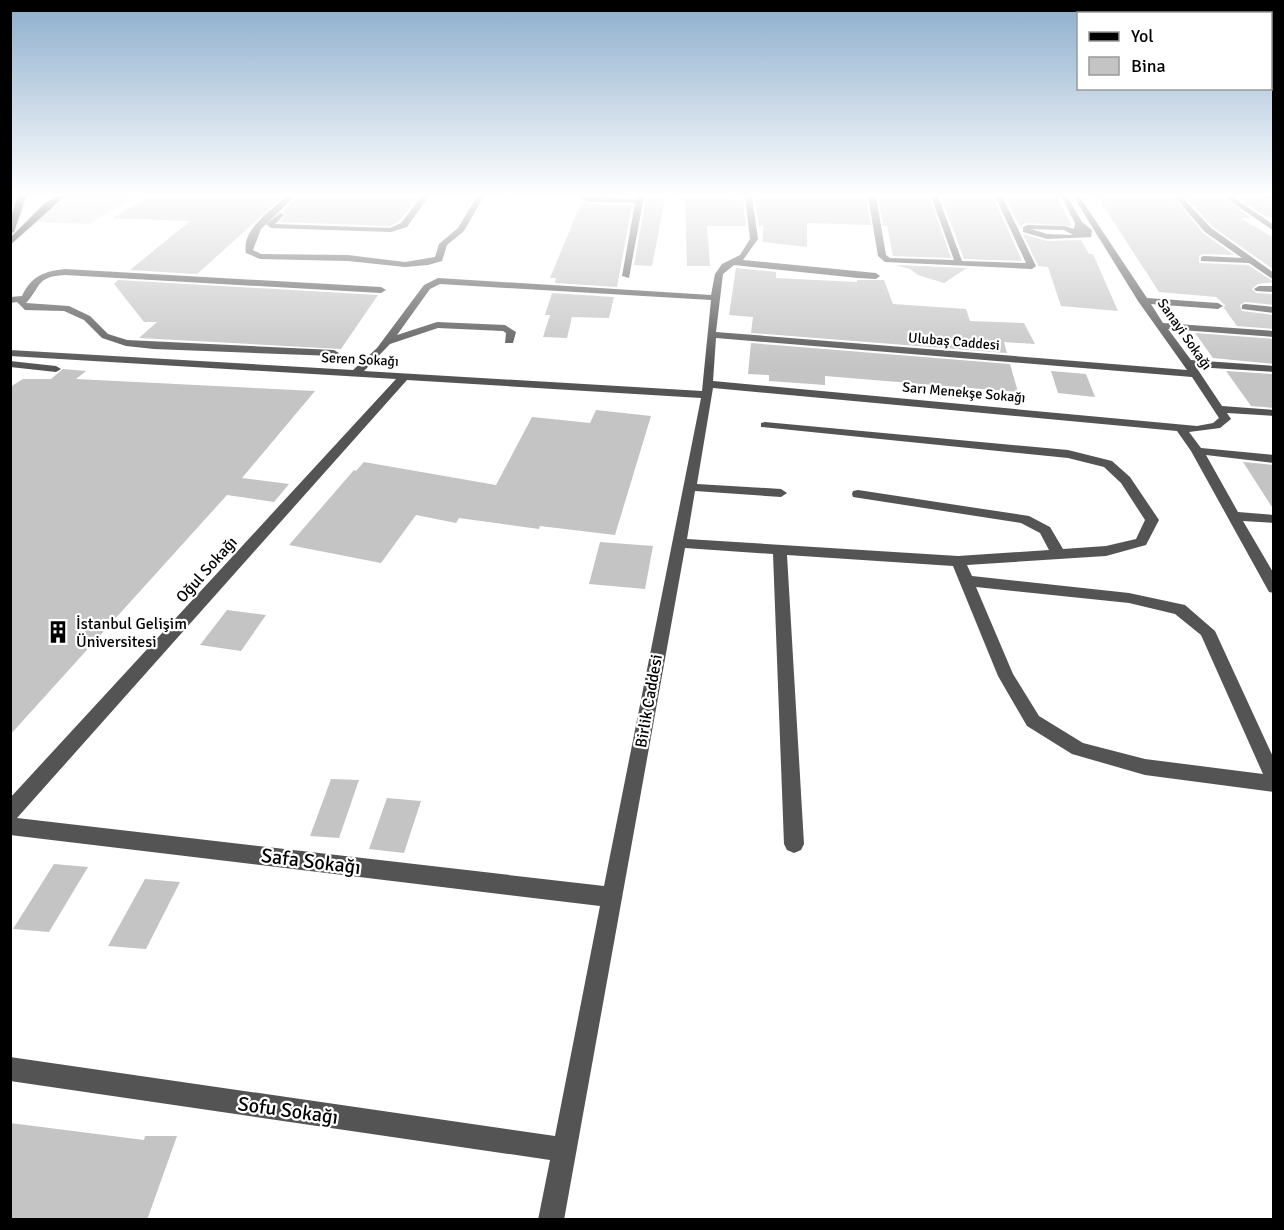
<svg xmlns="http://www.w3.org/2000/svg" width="1284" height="1230" font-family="Signika,sans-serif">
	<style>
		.green { fill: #dbdbdb }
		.building { fill: #c4c4c4 }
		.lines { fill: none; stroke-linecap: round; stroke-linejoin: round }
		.major-casing { stroke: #dbdbdb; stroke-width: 3 }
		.minor { fill: #545454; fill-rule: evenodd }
		.major { fill: #000; fill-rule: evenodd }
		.labels { text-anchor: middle; stroke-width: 4.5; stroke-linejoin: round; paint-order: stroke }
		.far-street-label { font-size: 14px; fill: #000; stroke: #fff }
		.street-label { font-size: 16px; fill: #000; stroke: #fff }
		.poi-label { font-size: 16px; fill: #000; stroke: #fff; text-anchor: start }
		.near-street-label { font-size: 20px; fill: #000; stroke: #fff }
	</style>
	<rect width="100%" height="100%" fill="#fff"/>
	<path class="green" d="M70,196h66l-47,28 -52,-2z"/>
	<g class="building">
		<path d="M148,196h136l-87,78 -67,-4 60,-49 -77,-3z"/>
		<path d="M297,196h122l-20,25 -9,5 -110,-4 6,-7 -4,-3z"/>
		<path d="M760,196h106l5,29 -64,-2v24l-44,-5v-16h-4l-4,-26h6z"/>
		<path d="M878,196h51l22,62 -58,-2 -6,-30h-4z"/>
		<path d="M941,196l52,1 29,64 -58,-2z"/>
		<path d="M1009,196h47l16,30 -45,-3 -5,2 -1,4 -16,-31h5z"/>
		<path d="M1097,196h75l31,37 31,22 -31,-1 -4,2v7l49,2 26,17 -16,2 -6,5 4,4 18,1v11l-29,-3 -5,3 2,6 32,4v14l-37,-3 -13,-18 1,-3 -9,-8 -57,-5z"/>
		<path d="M1184,196h37l30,22h-11l34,20v32l-62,-44z"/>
		<path d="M1234,196h22l18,5v16h-7z"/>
		<path d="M646,198l19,1 -13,67 -18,-1z"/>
		<path d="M685,198l58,2 3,26h-39l3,40h-23z"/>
		<path d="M582,201l6,3 44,1 -15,82 -62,-4 1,-5h-6z"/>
		<path d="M1023,234l24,7 34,-1 8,14h4l25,57 -57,-5 -13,-39 -10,-1z"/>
		<path d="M895,265l72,3 -23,15 -26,-8 -8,-6z"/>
		<path d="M736,268l40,4v6l81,4v-2h27l9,24 73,5 4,12 54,2 11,21 -31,-2 3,11 -256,-20 2,-16 -24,-2z"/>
		<path d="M118,280l260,15 -37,54 -202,-11 18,-16h-13l-30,-38z"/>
		<path d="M552,293l62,4 -5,21 -37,-1 -5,21 -24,-1 7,-22h-5z"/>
		<path d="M1195,333l79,6v25l-61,-6z"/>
		<path d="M751,343l259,21 8,28 -193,-16v9l-56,-4v-6l-21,-1z"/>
		<path d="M63,369l23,2 -10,8 239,12 -73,87 47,6 -15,18 -47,-7 -217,240v-348l13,-8h28z"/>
		<path d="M1051,371l35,3 9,23 -37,-4z"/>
		<path d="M1226,371l48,3v34l-23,-2z"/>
		<path d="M596,410l55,6 -36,119 -75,-9 -1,3 -80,-11 -3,5 -40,-8 -35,48 -92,-18 65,-75 2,1 8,-9 132,23 36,-68 58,6z"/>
		<path d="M1243,462l31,3v45z"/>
		<path d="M600,542l53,4 -8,43 -56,-5z"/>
		<path d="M227,610l39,5 -25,36 -41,-6z"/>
		<path d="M331,779l28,1 -20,58 -29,-2z"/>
		<path d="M387,798l34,3 -17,52 -35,-4z"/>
		<path d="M54,864l34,3 -39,65 -36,-3z"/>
		<path d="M145,879l35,3 -34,67 -38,-3z"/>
		<path d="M10,1123l134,17 1,-4h32l-30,84h-137z"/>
	</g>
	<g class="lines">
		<g class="major-casing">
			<g id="major">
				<path d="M18,196h8l-12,36 -4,2v-15z"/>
				<path d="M57,196h8l-55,49v-7l35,-35z"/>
				<path d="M1266,196h8v3l-7,-1z"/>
			</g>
		</g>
		<g class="minor">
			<path d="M287,196h8l-34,33 -8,21 8,4 87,1 57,7 30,-5 4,-13 19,-16 19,-32h7l-20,35 -17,14 -5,16 -14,4 -23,2 -57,-6 -88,-2 -14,-6c-5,-24 26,-43 41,-57z"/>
			<path d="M422,196h7l-22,31 -16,5 -120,-4 -5,-4 14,-11 4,2 -9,9 115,4 11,-5z"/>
			<path d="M577,196l59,3 1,-3h7l-15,82 -7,-2 13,-73 -47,-1z"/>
			<path d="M745,196h7l6,43 -15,21 133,13 4,3 -4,3 -18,-1 -124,-13 -11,9 -7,58 471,38 -49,-69 -65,-105h6l68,102 71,5 5,3 -5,3 -67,-5 12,19 111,8v6l-106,-8 23,31 83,6v6l-78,-5 26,39 52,4v6l-47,-3 4,6 -11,9 -31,4 12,16 73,7v8l-68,-8 32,57 36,3v8l-31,-2 31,53v19l-5,-1 -78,-141 -14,-20 -464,-43 -16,96 84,5 6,4 -6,4 -86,-6 -8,48 271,17 91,-6 -9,-17 -19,-10 -168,-26 -1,-3 1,-3 5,-1 171,26 21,11 13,22 43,-3 30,-7 9,-19 -24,-37 -17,-16 -36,-9 -307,-31v-4l4,-1 303,28 44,11 18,16 29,43 -13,25 -40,11 -139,9 5,11 157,17 56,12 30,26 59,128v33l-129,-17 -73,-21 -45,-28 -29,-50 -45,-110 -166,-11 17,289 -3,6 -7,3 -7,-3 -3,-6 -11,-290 -88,-6 -121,672h-26l12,-60 -540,-79v-24l545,79 45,-230 -590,-71v-37l386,-419 -386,-23v-6l343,20 24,-22 47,-63 14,-7 273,17 4,-21 7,-10 18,-9 10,-16zM440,284l271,16 -9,91 -338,-20 26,-27 48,-16 65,3 3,2 -1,10h8l3,-11 -11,-7 -68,-3 -40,13 33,-46zM716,338l476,39 27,41 -6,5 -16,3 -484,-45zM407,380l294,18 -97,488 -587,-68zM976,587l153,16 46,11 26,21 62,139 -118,-15 -62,-16 -44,-27 -26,-42z"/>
			<path d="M868,196h8l10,59 4,3 64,2 -23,-64h7l24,65 64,2 -31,-67h7l34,70 -4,3 -147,-7 -7,-6z"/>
			<path d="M1061,196h6l15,26 10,8 -1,7 -44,2 -24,-7v-5l4,-2 38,1 9,3 1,-6zM1031,229l33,1 9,5 -26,-1z"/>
			<path d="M1174,196h7l30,32 63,45v7l-25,-17 -48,-2v-4l3,-1 38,2 -37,-26z"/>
			<path d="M1223,196h8l43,29v6z"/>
			<path d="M65,269l316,18 5,3 -5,3 -316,-18c-30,2 -23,11 -39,28l43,3 21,10 18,18 19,6 207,10 5,3 -5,3 -180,-7 -28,-3 -24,-8 -18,-18 -20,-9 -39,-1 -8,-8 -7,1v-6l12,-1c9,-20 23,-25 43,-27z"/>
			<path d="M1259,286h15v6l-18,-1 -2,-2z"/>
			<path d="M1245,304l29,3v6l-32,-4v-4z"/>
			<path d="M10,361l46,5 5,3 -5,3 -46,-5z"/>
		</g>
		<use href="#major" class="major"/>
	</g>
	<linearGradient id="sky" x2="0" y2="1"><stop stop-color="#8cadcc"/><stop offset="0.53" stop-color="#fff"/><stop offset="1" stop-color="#fff" stop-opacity="0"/></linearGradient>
	<rect width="1284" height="368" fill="url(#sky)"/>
	<defs>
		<g id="building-bare" transform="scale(1.8)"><path d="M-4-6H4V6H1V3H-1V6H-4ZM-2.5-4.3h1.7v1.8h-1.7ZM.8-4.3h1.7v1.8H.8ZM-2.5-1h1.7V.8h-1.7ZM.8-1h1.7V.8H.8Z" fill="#000" stroke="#fff" stroke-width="2.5" paint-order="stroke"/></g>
	</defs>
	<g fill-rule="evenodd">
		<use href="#building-bare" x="58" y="632"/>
	</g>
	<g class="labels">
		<g class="far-street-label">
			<text transform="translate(1185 334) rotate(55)" y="5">Sanayi Sokağı</text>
			<text transform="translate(954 341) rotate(5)" y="5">Ulubaş Caddesi</text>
			<text transform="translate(360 359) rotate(3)" y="5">Seren Sokağı</text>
			<text transform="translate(964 392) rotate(5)" y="5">Sarı Menekşe Sokağı</text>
		</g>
		<g class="street-label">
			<text transform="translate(206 569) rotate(-48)" y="6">Oğul Sokağı</text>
			<text transform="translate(648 701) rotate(-80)" y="6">Birlik Caddesi</text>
		</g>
		<g class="poi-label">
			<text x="76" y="629">İstanbul Gelişim<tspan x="76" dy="18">Üniversitesi</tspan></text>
		</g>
		<g class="near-street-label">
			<text transform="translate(311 861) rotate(7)" y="7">Safa Sokağı</text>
			<text transform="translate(288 1110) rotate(8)" y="7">Sofu Sokağı</text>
		</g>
	</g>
	<rect width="1284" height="1230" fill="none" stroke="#000000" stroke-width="24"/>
	<rect x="1077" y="12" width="195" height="78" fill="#ffffff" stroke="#999999" stroke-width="1.5"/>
	<rect x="1089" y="32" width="30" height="9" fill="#000000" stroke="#999999" stroke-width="1.5"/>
	<text x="1131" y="42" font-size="18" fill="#000000">Yol</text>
	<rect x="1089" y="57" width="30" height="18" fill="#c4c4c4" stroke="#999999" stroke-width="1.5"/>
	<text x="1131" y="72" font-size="18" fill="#000000">Bina</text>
</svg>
